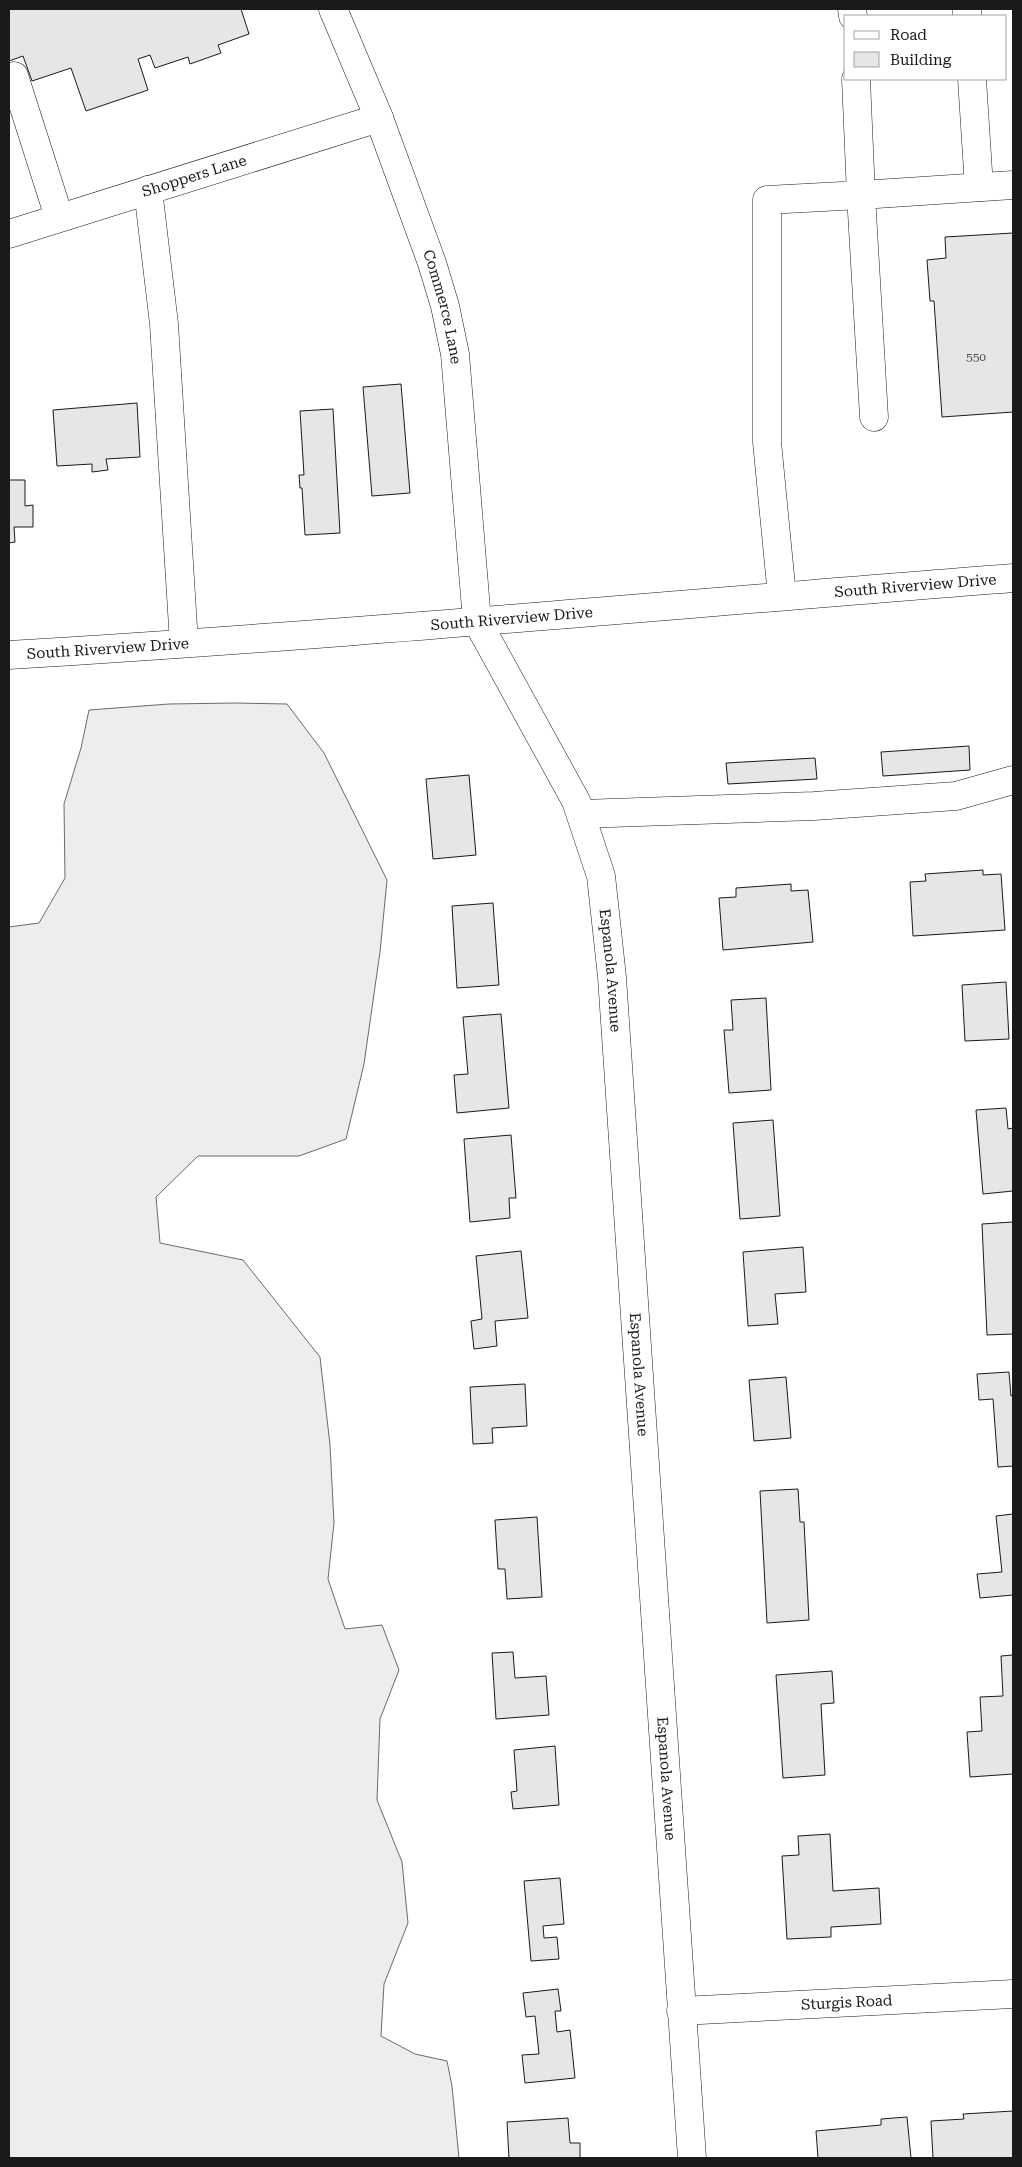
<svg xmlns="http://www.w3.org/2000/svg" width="1022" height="2167" font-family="'Roboto Serif',serif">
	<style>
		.built { fill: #ededed; stroke: #6a6a6a }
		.building { fill: #e6e6e6; stroke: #1a1a1a }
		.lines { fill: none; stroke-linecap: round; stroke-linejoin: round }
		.minor-casing { stroke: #1a1a1a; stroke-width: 29 }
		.minor { stroke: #fff; stroke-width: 28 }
		.labels { text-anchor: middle; stroke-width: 4; stroke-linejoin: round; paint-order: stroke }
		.number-label { font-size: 12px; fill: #4d4d4d }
		.street-label { font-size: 15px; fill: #1a1a1a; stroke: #fff }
	</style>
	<rect width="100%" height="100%" fill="#fff"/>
	<path class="built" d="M235,703l52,1 37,49 63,127 -7,72 -16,112 -18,75 -47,17h-101l-42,41 4,46 83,17 77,97 10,88 4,78 -6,56 17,50 37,-4 17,45 -19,49 -3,81 25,62 6,61 -24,61 -3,52 34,18 32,7 5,25 7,72h-450v-1231l30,-4 26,-45 -1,-74 17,-56 8,-38 80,-6z"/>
	<g class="building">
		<path d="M9,9h232l8,25 -31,11 3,8 -31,11 -2,-7 -33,11 -5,-13 -12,4 10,31 -62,21 -15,-43 -39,13 -9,-25 -14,5z"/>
		<path d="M1013,233v179l-71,5 -8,-116h-4l-3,-41 19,-2 -1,-21z"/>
		<path d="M401,384l9,109 -38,3 -9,-109z"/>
		<path d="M137,403l3,54 -34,2 2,11 -16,2v-8l-35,2 -4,-56z"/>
		<path d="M333,409l7,124 -35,2 -3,-47h-2l-1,-13h5l-4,-64z"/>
		<path d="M9,480h16v26l8,-1v22h-19l1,15 -6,1z"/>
		<path d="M969,746l1,24 -87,6 -2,-24z"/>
		<path d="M815,758l2,21 -89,5 -2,-21z"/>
		<path d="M469,775l7,80 -43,4 -7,-80z"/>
		<path d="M983,870v5l18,-1 4,56 -92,6 -3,-54 16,-1 -1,-7z"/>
		<path d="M791,884v7l17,-1 5,52 -90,8 -4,-52 17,-1v-9z"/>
		<path d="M493,903l6,82 -42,3 -5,-82z"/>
		<path d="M1006,982l3,57 -44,2 -3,-56z"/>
		<path d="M766,998l5,92 -42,3 -5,-63h9l-2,-30z"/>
		<path d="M501,1014l8,94 -52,5 -3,-38 14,-1 -5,-57z"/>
		<path d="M1006,1108l2,21 5,-1v63l-30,3 -7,-84z"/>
		<path d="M773,1120l7,96 -40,3 -7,-96z"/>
		<path d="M511,1135l5,63h-7l1,20 -40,4 -6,-83z"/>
		<path d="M1013,1222v112l-26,1 -5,-111z"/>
		<path d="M803,1247l3,45 -31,2 3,30 -30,2 -5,-74z"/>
		<path d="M521,1251l7,67 -33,3 2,25 -23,3 -3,-28 11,-2 -6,-63z"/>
		<path d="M1009,1372l2,24 2,-1v71l-15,1 -5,-68 -14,1 -2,-26z"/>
		<path d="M786,1377l5,61 -37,3 -5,-61z"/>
		<path d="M525,1384l2,42 -35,2 1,15 -20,1 -3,-57z"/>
		<path d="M798,1489l2,33h4l5,98 -42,3 -7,-132z"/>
		<path d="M1013,1514v81l-33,3 -3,-24 25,-2 -6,-56z"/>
		<path d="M537,1517l5,80 -35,2 -2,-30h-7l-3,-49z"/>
		<path d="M513,1652l2,26 31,-2 3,39 -53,4 -4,-66z"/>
		<path d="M1013,1655v119l-43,3 -3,-45 15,-1 -2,-34 23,-1 -2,-40z"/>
		<path d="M832,1671l2,32 -13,1 4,71 -42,3 -7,-103z"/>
		<path d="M555,1746l4,59 -46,4 -2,-17 6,-1 -3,-41z"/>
		<path d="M830,1834l3,57 46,-3 2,36 -50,3v10l-44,2 -5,-83 17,-1 -1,-19z"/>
		<path d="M560,1878l4,46 -21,2 1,12 13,-1 2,22 -28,2 -7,-80z"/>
		<path d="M558,1989l3,22h-6l2,21 13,-2 5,48 -50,5 -3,-28 17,-1 -4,-38 -9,1 -3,-24z"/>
		<path d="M1013,2111v47h-80l-2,-37 33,-2 -1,-5z"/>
		<path d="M907,2117l4,41h-93l-2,-27 65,-6v-6z"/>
		<path d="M568,2118l2,25h10v15h-71l-2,-36z"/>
	</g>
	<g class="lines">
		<g class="minor-casing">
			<g id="minor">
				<path id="s1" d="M333,9l46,109 53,145 13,43 10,48 22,267 99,180 25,75 11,101 80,1181"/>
				<path d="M852,9l1,7"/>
				<path d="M967,9v7"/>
				<path d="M14,76l45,141"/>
				<path d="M972,79l7,108"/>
				<path d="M148,190l16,134 20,319"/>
				<path id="s2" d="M9,234l370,-116"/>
				<path d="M874,417l-13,-222 152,-10"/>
				<path d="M782,596l-15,-154v-242l94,-5 -5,-116"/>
				<path id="s3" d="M9,655c335,-20 669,-51 1004,-77"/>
				<path d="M581,814l233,-8 142,-10 57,-16"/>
				<path id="s4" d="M681,2011l332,-17"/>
			</g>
		</g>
		<use href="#minor" class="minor"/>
	</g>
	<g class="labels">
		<g class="number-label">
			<text x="976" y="361">550</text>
		</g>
		<g class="street-label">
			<text dy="5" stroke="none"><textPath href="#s2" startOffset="194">Shoppers Lane</textPath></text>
			<text dy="5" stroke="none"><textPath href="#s1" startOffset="318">Commerce Lane</textPath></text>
			<text dy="5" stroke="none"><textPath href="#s3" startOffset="909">South Riverview Drive</textPath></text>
			<text dy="5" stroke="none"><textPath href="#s3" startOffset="504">South Riverview Drive</textPath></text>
			<text dy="5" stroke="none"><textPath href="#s3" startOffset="99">South Riverview Drive</textPath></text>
			<text dy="5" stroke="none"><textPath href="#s1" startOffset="1014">Espanola Avenue</textPath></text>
			<text dy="5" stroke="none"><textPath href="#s1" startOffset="1419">Espanola Avenue</textPath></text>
			<text dy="5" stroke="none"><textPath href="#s1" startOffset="1824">Espanola Avenue</textPath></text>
			<text dy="5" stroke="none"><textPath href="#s4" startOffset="166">Sturgis Road</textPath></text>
		</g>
	</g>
	<rect width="1022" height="2167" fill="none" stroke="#1a1a1a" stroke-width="20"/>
	<rect x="844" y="15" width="162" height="65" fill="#ffffff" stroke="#a3a3a3"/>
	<rect x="854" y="31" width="25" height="8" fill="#ffffff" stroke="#a3a3a3"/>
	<text x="890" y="40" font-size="15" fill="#1a1a1a">Road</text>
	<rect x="854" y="52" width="25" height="15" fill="#e6e6e6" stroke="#a3a3a3"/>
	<text x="890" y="65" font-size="15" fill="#1a1a1a">Building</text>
</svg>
